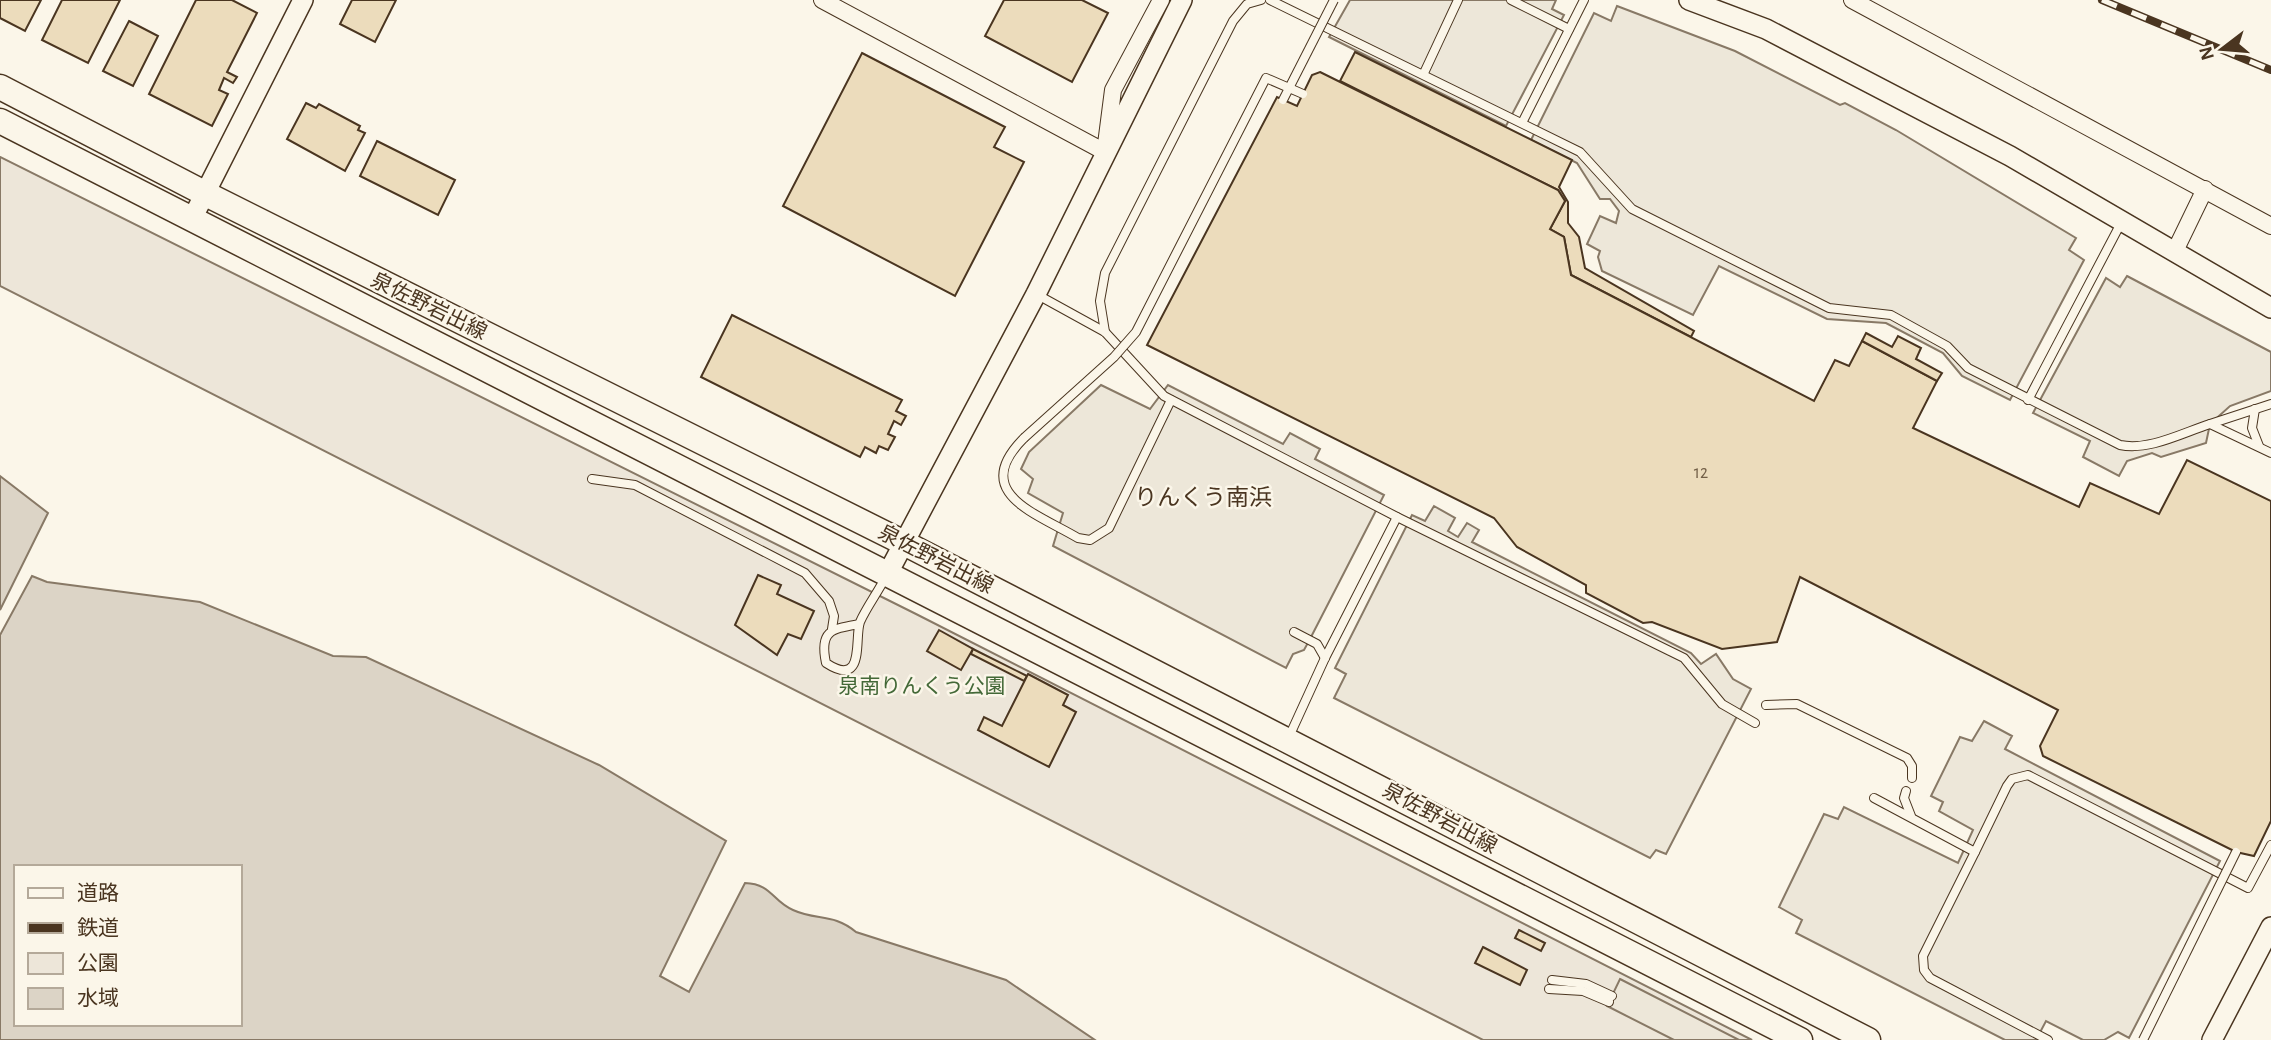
<svg xmlns="http://www.w3.org/2000/svg" width="2271" height="1040" font-family="'Alegreya Sans','Noto Sans JP',sans-serif">
	<style>
		.green { fill: #ede6d9; stroke: #887966; stroke-width: 2 }
		.parking { fill: #ede7d9; stroke: #887966; stroke-width: 2 }
		.water { fill: #dcd4c6; stroke: #887966; stroke-width: 2; fill-rule: evenodd }
		.building { fill: #ecdcbc; stroke: #4a3520; stroke-width: 2 }
		.lines { fill: none; stroke-linecap: round; stroke-linejoin: round }
		.service-casing { stroke: #4a3520; stroke-width: 10 }
		.minor-casing { stroke: #4a3520; stroke-width: 18 }
		.tertiary-casing { stroke: #4a3520; stroke-width: 22 }
		.primary-casing { stroke: #4a3520; stroke-width: 27 }
		.service { stroke: #fbf6e9; stroke-width: 8 }
		.minor { stroke: #fbf6e9; stroke-width: 16 }
		.tertiary { stroke: #fbf6e9; stroke-width: 19 }
		.primary { stroke: #fbf6e9; stroke-width: 24 }
		.rail-casing { stroke: #4a3520; stroke-width: 8 }
		.rail { stroke: #fbf6e9; stroke-width: 5; stroke-dasharray: 16; stroke-linecap: butt }
		.service-bridge-casing { stroke: #4a3520; stroke-width: 10; stroke-linecap: butt }
		.service-bridge { stroke: #fbf6e9; stroke-width: 8 }
		.labels { text-anchor: middle; stroke-width: 5; stroke-linejoin: round; paint-order: stroke }
		.number-label { font-size: 18px; fill: #725f47 }
		.street-label { font-size: 21px; fill: #4a3520; stroke: #fbf6e9 }
		.park-label { font-size: 21px; fill: #436837; stroke: #fbf6e9 }
		.neighbourhood-label { font-size: 23px; fill: #4a3520; stroke: #fbf6e9 }
	</style>
	<rect width="100%" height="100%" fill="#fbf6e9"/>
	<path class="green" d="M0,157l916,457 836,426h-269l-1483,-754z"/>
	<g class="parking">
		<path d="M1350,0h206l-4,9 12,6 -58,111 -177,-89z"/>
		<path d="M1617,6l118,45 105,54 5,-2 51,27 180,108 -7,12 15,10 -74,140 -48,-24 -19,-23 -57,-30 -59,-4 -108,-53 -26,49 -91,-44 -4,-14 2,-6 -13,-7 13,-28 16,7 3,-12 -9,-12h-10l-23,-36 -46,-23 63,-127 17,8z"/>
		<path d="M2127,276l144,76v39l-41,15 -20,18 -4,19 -45,14 -9,-4 -25,8 -8,15 -36,-19 7,-16 -57,-28 73,-135 14,9z"/>
		<path d="M1101,385l49,24 18,-24 115,59 7,-11 30,16 -5,10 69,36 -74,144 -6,11 -11,4 -7,14 -233,-122 10,-33 -35,-20 5,-14 -12,-10 8,-17z"/>
		<path d="M1434,506l21,12 -7,13 10,6 9,-14 12,7 -7,12 219,111 10,11 15,-10 17,25 18,10 -85,165 -10,-4 -6,8 -316,-160 12,-24 -11,-6 77,-153 13,6z"/>
		<path d="M1984,721l28,15 -7,13 215,112 -91,177 -11,-6 -14,8h-21l-37,-19 -10,19h-31l-209,-107 6,-13 -23,-13 45,-93 14,5 6,-12 114,56 15,-33 -34,-19 4,-9 -12,-6 29,-59 12,4z"/>
		<path d="M1620,979l119,61h-65l-67,-34z"/>
	</g>
	<g class="water">
		<path d="M0,476l48,37 -48,97z"/>
		<path d="M32,576l15,6 153,20 133,54 33,1 233,108 127,76 -66,135 29,16 56,-109c27,1 27,18 48,27 24,11 40,3 63,22l150,48 89,60h-1095v-405zM16,867h224v157h-224z"/>
	</g>
	<g class="building">
		<path d="M0,0h41l-16,31 -25,-13z"/>
		<path d="M62,0h58l-32,63 -46,-23z"/>
		<path d="M196,0h36l25,13 -30,59 10,5 -4,6 -9,-5 -5,12 9,4 -16,32 -63,-32z"/>
		<path d="M352,0h44l-21,42 -35,-18z"/>
		<path d="M1004,0h78l26,13 -36,69 -87,-46z"/>
		<path d="M129,21l29,15 -25,50 -30,-15z"/>
		<path d="M1355,52l217,108 -13,27 9,15v21l11,14 6,31 109,63 -3,6 -120,-62 -7,-38 -14,-8 15,-28 -7,-11 -218,-109z"/>
		<path d="M862,53l143,74 -11,20 30,15 -69,134 -172,-90z"/>
		<path d="M1320,72l238,118 7,11 -15,28 14,8 7,38 243,126 21,-41 14,6 13,-25 75,40 -24,47 166,79 11,-24 69,31 28,-54 84,41v320l-17,35 -18,-4 -193,-96 -3,-10 18,-36 -258,-133 -23,65 -55,7 -70,-27 -9,1 -57,-30v-8l-69,-38 -23,-29 -347,-173 130,-248 20,9 15,-31z"/>
		<path d="M306,103l10,5 3,-4 41,22 -2,4 7,3 -20,38 -58,-32z"/>
		<path d="M377,141l78,39 -17,35 -78,-39z"/>
		<path d="M732,315l170,85 -6,11 10,5 -5,9 -7,-4 -6,13 7,3 -7,13 -9,-4 -3,7 -11,-6 -5,10 -159,-80z"/>
		<path d="M1866,333l26,14 6,-11 23,12 -5,11 26,14 -5,8 -75,-40z"/>
		<path d="M758,575l23,10 -4,9 37,17 -13,28 -13,-5 -11,21 -42,-30z"/>
		<path d="M939,630l34,19 -12,21 -34,-19z"/>
		<path d="M973,649l54,27 -3,5 -53,-27z"/>
		<path d="M1028,674l40,21 -5,10 13,7 -27,55 -71,-37 6,-13 18,9z"/>
		<path d="M1519,930l26,13 -4,8 -26,-13z"/>
		<path d="M1483,947l44,23 -7,15 -45,-22z"/>
	</g>
	<g class="lines">
		<g class="service-casing">
			<g id="service">
				<path d="M1270,0l310,152 52,57 197,99 62,7 56,31 21,22 152,77c29,6 62,-12 90,-21l61,29"/>
				<path d="M1511,0l58,29"/>
				<path d="M1424,73l34,-73"/>
				<path d="M1523,121l61,-121"/>
				<path d="M1036,294l69,38 59,64 233,121 287,141 38,46 33,19"/>
				<path d="M1105,332l-5,-31 5,-28 128,-252 14,-17 14,-4"/>
				<path d="M2028,400l93,-177"/>
				<path d="M2255,409l-3,19 7,18"/>
				<path d="M2210,424l61,-20"/>
				<path d="M1024,438c-55,55 12,75 54,100l12,2 19,-12 62,-128"/>
				<path d="M592,479l43,6 170,88 24,28 5,15 -2,13"/>
				<path d="M859,624c-27,5 -40,6 -33,39 40,26 28,-25 34,-41 6,-14 18,-30 25,-44"/>
				<path d="M1294,632l23,12 8,14"/>
				<path d="M1766,705l31,-1 110,54 5,8v12"/>
				<path d="M1288,739l37,-81 72,-141"/>
				<path d="M1906,791l-2,7 7,18"/>
				<path d="M1874,798l101,54 32,-66 5,-7 16,-4 220,113 23,-43"/>
				<path d="M1975,852l-52,104 1,14 6,8 118,62"/>
				<path d="M1552,980l34,4 26,12"/>
				<path d="M1549,989l34,2 26,11"/>
			</g>
		</g>
		<g class="minor-casing">
			<g id="minor">
				<path d="M822,0l283,152 8,-62 48,-90"/>
				<path d="M1852,0l419,226"/>
				<path d="M2175,251l30,-62"/>
			</g>
		</g>
		<g class="tertiary-casing">
			<g id="tertiary">
				<path d="M1689,0l77,29 244,127 261,152"/>
				<path d="M192,219l111,-219"/>
				<path d="M888,573l148,-279 146,-294"/>
				<path d="M2212,1040l59,-113"/>
			</g>
		</g>
		<g class="primary-casing">
			<g id="primary">
				<path d="M0,87l204,106 702,351 962,496"/>
				<path d="M0,121l1800,919"/>
			</g>
		</g>
		<use href="#service" class="service"/>
		<use href="#minor" class="minor"/>
		<use href="#tertiary" class="tertiary"/>
		<use href="#primary" class="primary"/>
		<g class="rail-casing">
			<path id="rail" d="M2102,0l169,70"/>
		</g>
		<use href="#rail" class="rail"/>
		<g class="service-bridge-casing">
			<g id="service-bridge">
				<path d="M1283,100l51,-100"/>
				<path d="M1024,438l90,-81 22,-25 130,-254 37,16"/>
				<path d="M2143,1040l93,-188"/>
			</g>
		</g>
		<use href="#service-bridge" class="service-bridge"/>
	</g>
	<g class="labels">
		<g class="number-label">
			<text x="1701" y="478">12</text>
		</g>
		<g class="street-label">
			<text transform="translate(429 306) rotate(26)" y="7">泉佐野岩出線</text>
			<text transform="translate(936 559) rotate(27)" y="7">泉佐野岩出線</text>
			<text transform="translate(1440 818) rotate(28)" y="7">泉佐野岩出線</text>
		</g>
		<g class="park-label">
			<text x="922" y="693">泉南りんくう公園</text>
		</g>
		<g class="neighbourhood-label">
			<text x="1203" y="505">りんくう南浜</text>
		</g>
	</g>
	<rect x="14" y="865" width="228" height="161" fill="#fbf6e9" stroke="#b4a999" stroke-width="2"/>
	<rect x="28" y="888" width="35" height="10" fill="#fbf6e9" stroke="#b4a999" stroke-width="2"/>
	<text x="77" y="900" font-size="21" fill="#4a3520">道路</text>
	<rect x="28" y="923" width="35" height="10" fill="#4a3520" stroke="#b4a999" stroke-width="2"/>
	<text x="77" y="935" font-size="21" fill="#4a3520">鉄道</text>
	<rect x="28" y="953" width="35" height="21" fill="#ede6d9" stroke="#b4a999" stroke-width="2"/>
	<text x="77" y="970" font-size="21" fill="#4a3520">公園</text>
	<rect x="28" y="988" width="35" height="21" fill="#dcd4c6" stroke="#b4a999" stroke-width="2"/>
	<text x="77" y="1005" font-size="21" fill="#4a3520">水域</text>
	<g transform="translate(2222 49) rotate(254)" stroke="#fbf6e9" stroke-width="5" paint-order="stroke">
	<path d="M0-5L12 26L0 18L-12 26Z" fill="#4a3520"/>
	<text y="-10" font-size="19" font-weight="bold" text-anchor="middle" fill="#4a3520">N</text>
	</g>
</svg>
